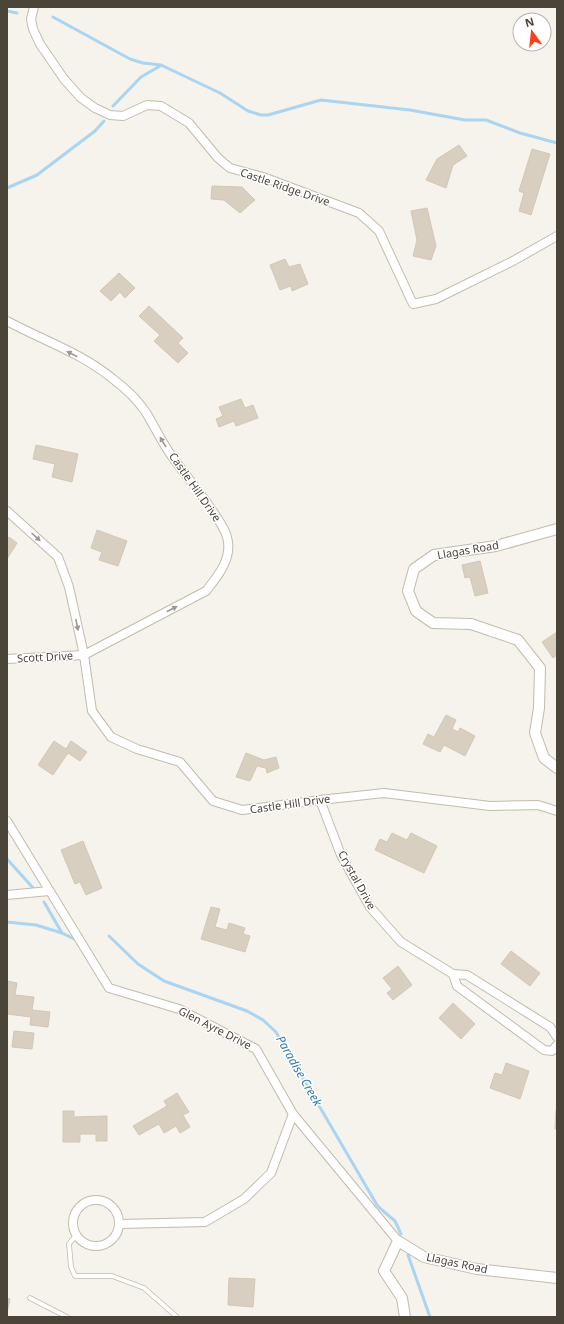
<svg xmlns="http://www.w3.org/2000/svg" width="564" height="1324" font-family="'Noto Sans',sans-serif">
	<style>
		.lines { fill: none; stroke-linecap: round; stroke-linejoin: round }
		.stream { stroke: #a9d4f2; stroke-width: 3 }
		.building { fill: #d8cfc1; stroke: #d3c7b4 }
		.service-casing { stroke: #c2bbae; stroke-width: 5.5 }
		.minor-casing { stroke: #c2bbae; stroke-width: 10 }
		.tertiary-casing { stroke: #c2bbae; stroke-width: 12 }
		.service { stroke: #fff; stroke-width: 4 }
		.minor { stroke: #fff; stroke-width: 8 }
		.tertiary { stroke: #fff; stroke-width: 10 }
		.oneway { fill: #9c9892 }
		.labels { text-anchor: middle; stroke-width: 3; stroke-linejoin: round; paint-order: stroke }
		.street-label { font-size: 11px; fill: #4b4439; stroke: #fff }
		.water-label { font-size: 12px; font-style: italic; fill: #2e7ab2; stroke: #fff }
	</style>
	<rect width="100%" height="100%" fill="#f6f3ec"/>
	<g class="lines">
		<g class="stream">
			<path d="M7,11l10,2"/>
			<path d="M53,17l77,42 13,4 18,2 59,28 28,18 13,4h7l53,-15 89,10 55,10h21l34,13 37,10"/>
			<path d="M113,106l28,-29 19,-11"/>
			<path d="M7,188l30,-13 58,-44 9,-10"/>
			<path d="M7,859l27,30"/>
			<path d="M44,902l18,31 12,6"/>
			<path d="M7,922l29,3 26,8"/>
			<path d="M109,936l29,28 26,17 83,30 16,9 13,12 101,173 5,5 13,11 6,13"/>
			<path d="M408,1255l22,62"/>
		</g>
	</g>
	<g class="building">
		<path d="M459,145l8,11 -14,9 -7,23 -20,-8 11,-21z"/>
		<path d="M532,149l18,5 -19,61 -12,-4 5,-18 -5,-2z"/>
		<path d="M212,186l30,1 13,13 -15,13 -16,-13 -13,-1z"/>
		<path d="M427,208l9,38 -5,14 -18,-4 4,-16 -6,-29z"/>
		<path d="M285,259l4,8 11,-3 8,20 -16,7 -1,-5 -11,4 -10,-25z"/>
		<path d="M119,273l16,15 -10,10 -5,-6 -9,9 -11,-10z"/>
		<path d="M149,306l34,32 -5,5 10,10 -10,10 -24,-22 6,-6 -21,-19z"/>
		<path d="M241,399l4,9 8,-3 5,13 -22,8 -2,-5 -15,6 -3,-8 7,-3 -4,-9z"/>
		<path d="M36,445l42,9 -6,28 -20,-5 3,-13 -22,-5z"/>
		<path d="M97,530l30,11 -9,25 -19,-6 3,-8 -11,-4z"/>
		<path d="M9,537l8,6 -10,16v-19z"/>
		<path d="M480,561l8,32 -13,3 -5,-19 -5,1 -3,-13z"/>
		<path d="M557,632v23l-4,3 -11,-16z"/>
		<path d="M446,715l10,5 -4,9 6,3 2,-4 15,8 -10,20 -21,-11 -4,7 -17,-8 5,-10 6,3z"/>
		<path d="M54,741l12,8 5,-8 16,11 -7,9 -12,-8 -15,22 -15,-10z"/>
		<path d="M246,753l18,7 12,-3 3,11 -12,5 -1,-5 -9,-2 -7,15 -14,-4z"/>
		<path d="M392,833l15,7 4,-7 26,13 -13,27 -49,-23 5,-11 7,3z"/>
		<path d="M83,841l19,47 -16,7 -6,-13 -5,2 -14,-34z"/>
		<path d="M211,907l9,2 -5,18 12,3 2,-7 16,5 -2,6 7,2 -5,16 -44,-13z"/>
		<path d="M511,951l29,22 -10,13 -29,-22z"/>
		<path d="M398,966l14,19 -19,15 -6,-7 5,-4 -9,-11z"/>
		<path d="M7,981l10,2 -2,12 19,2 -2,13 18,2 -2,15 -18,-2 1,-8 -24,-3z"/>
		<path d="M453,1003l22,21 -14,15 -22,-21z"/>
		<path d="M14,1031l20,2 -2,16 -20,-2z"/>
		<path d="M506,1063l23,8 -9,28 -30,-11 5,-15 7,2z"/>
		<path d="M177,1093l12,19 -6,3 7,12 -10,6 -4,-7 -12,7 -5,-9 -20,11 -6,-9 34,-20 -3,-5z"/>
		<path d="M556,1110h1v19h-2z"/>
		<path d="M63,1111h11v6l33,-1v25h-11v-7h-16v8h-17z"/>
		<path d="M229,1278l26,1 -2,28 -25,-2z"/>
		<path d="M7,1298l3,1 -3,14z"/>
	</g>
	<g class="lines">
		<g class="service-casing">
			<g id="service">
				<path d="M77,1234l-8,10 2,23 4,9h37l32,12 33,29"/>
				<path d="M30,1298l37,19"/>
			</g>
		</g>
		<g class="minor-casing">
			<g id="minor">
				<path d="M34,7l-3,12 2,10 7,15 24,35 17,19 14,10 15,7 13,1 24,-11 14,1 28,17 29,35 12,10 33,9 96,36 20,18 34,73 23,-5 77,-38 44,-25"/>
				<path d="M7,321c35,19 75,32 106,58 12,9 23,19 32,32 9,14 16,30 26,44 14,20 30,38 43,58 5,8 11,16 13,24 6,21 -9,39 -21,54l-122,64 -15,-68 -11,-30 -51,-46"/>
				<path d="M7,659l77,-4 8,56 19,26 26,12 43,13 33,39 29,9 78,-10 64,-7 106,13 48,-1 19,6"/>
				<path d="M320,800l21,55 29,52 31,35 52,32 14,1 83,52 7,10"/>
				<path d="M7,821l102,167 70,21 77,40 37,65 105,127"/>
				<path d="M7,895l42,-4"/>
				<path d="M453,974l4,12 87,64 8,1 5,-6"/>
				<circle cx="96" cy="1223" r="23"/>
				<path d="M120,1224l85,-2 39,-23 27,-26 22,-59"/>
			</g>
		</g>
		<g class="tertiary-casing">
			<g id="tertiary">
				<path d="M557,529l-61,17 -62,9 -20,14 -6,22 8,20 17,12 38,1 47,16 22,28 -1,40 -4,25 9,25 13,10"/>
				<path d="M405,1317l-3,-19 -18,-27 14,-30 26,16 53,12 80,9"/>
			</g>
		</g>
		<use href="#service" class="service"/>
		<use href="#minor" class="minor"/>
		<use href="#tertiary" class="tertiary"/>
	</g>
	<defs><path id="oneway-solid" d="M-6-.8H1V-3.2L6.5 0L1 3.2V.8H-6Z"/></defs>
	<g class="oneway">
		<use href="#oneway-solid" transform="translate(72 354) rotate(-153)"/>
		<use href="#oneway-solid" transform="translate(163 442) rotate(-121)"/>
		<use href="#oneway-solid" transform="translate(36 537) rotate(42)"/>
		<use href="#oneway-solid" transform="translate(172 609) rotate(-28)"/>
		<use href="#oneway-solid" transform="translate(77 625) rotate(78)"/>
	</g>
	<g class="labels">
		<g class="street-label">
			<text transform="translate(285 187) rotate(19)" y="4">Castle Ridge Drive</text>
			<text transform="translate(195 487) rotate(55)" y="4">Castle Hill Drive</text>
			<text transform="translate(468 550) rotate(-10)" y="4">Llagas Road</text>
			<text transform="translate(45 657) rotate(-3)" y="4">Scott Drive</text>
			<text transform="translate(290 804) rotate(-8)" y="4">Castle Hill Drive</text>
			<text transform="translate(357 880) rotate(61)" y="4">Crystal Drive</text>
			<text transform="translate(215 1028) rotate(27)" y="4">Glen Ayre Drive</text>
			<text transform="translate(457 1263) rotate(12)" y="4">Llagas Road</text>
		</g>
		<g class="water-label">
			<text transform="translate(299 1071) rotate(60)" y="4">Paradise Creek</text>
		</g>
	</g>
	<rect width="564" height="1324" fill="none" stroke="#4b4439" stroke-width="16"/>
	<g transform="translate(532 32) rotate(345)"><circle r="19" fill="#ffffff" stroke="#b7b4b0"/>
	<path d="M0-3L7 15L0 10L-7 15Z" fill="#fc3f1d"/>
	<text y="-6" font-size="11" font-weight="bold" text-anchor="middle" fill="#4b4439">N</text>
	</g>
</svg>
